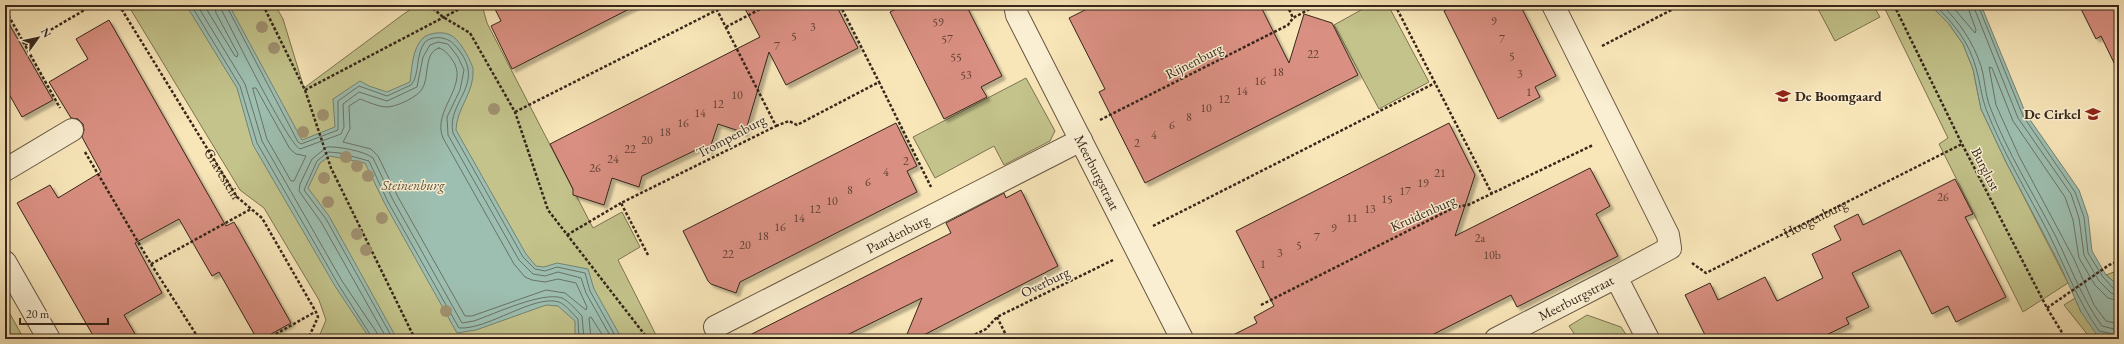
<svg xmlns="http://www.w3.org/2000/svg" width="2124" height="344" font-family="'EB Garamond',serif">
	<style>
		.green { fill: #c3c38b; stroke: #7d7452 }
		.water { fill: #9dbfb1; stroke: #748275 }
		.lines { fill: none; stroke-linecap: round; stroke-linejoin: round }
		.shore { stroke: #6a7266; stroke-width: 1 }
		.building { fill: #d98f81; stroke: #37261a; filter: url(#shadow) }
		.street-casing { stroke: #675642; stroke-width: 24 }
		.path { stroke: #37261a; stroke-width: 2.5; stroke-dasharray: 3 2; stroke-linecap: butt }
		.street { stroke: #faefd2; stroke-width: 22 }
		.tree { fill: #a19271 }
		.labels { text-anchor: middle; stroke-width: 3; stroke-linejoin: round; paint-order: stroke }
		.number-label { font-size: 12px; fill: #604034 }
		.street-label { font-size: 14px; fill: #37261a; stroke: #faefd2 }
		.poi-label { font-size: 14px; font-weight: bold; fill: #37261a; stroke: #faefd2; text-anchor: start }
		.park-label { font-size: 14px; font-style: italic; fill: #5a4d36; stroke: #faefd2 }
	</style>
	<defs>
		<filter id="shadow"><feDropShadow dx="3.5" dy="3.5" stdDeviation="1" flood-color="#0004"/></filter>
	</defs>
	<rect width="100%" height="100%" fill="#f8e6b9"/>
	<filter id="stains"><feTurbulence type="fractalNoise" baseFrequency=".005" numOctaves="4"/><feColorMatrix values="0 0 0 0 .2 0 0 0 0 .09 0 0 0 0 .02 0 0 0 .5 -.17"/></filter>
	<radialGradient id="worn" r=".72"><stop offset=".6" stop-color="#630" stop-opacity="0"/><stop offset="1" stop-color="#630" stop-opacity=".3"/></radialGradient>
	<g class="green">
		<path d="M128,5h147l8,14 21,69 101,-75 13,-8h64l5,18 106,205 29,-16 18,35 -22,13 40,79h-340l8,-19 -7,-20 -55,-92 -24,-18z"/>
		<path d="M1370,5h18l41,77 -50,27 -45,-84z"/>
		<path d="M1816,5h57l7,12 -45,24z"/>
		<path d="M1883,5h47l19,19 14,20 10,25 8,40 25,53 62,121 -45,29 -84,-168 9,-6z"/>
		<path d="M1026,78l29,53 -5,10 -46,24 -10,-19 -59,32 -22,-41z"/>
		<path d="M2119,270v16l-13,-11z"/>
		<path d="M2075,298l6,14 38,27h-28l-27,-34z"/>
		<path d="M5,305l19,34h-19z"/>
		<path d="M1587,315l34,12 8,12h-54l2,-1 -8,-12z"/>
	</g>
	<g class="water">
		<path d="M186,5h43l73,135 33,-13 -2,-28 27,-18 9,5 18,6 23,-10c2,-14 2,-33 13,-44 7,-6 22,-7 29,-2 7,3 20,26 21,33 2,23 -17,40 -17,61l70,124 10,12 8,1 13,-4 31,6 6,20 28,50h-47v-18l-17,-15 -12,-1 -70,25 -19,3 -72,-129 -20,-41 -35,-7 -10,7 -12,25 21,28 68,123h-27l-35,-53 -82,-141 -16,-57z"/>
		<path d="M1930,5h51l45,109 53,76 9,26 4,35 14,24 13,11v51l-22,-2 -16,-23 -21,-47 -54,-103 -25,-53 -8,-40 -10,-25 -14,-20z"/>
	</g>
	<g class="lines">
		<g class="shore">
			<path d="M191,5l49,81 17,57 81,141 35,55"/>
			<path d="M197,5l48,79 17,57 80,140 35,52 1,6"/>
			<path d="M204,5l31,51 2,1 1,-3 -22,-41 -1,-8"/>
			<path d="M221,5l1,6c10,19 66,133 78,138l41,-15 3,-7 -1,-23 16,-12 28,9 30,-14 6,-30 7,-12 8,-3 10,2 10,13 6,13 -4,20 -13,27 1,18 71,125 14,14 12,2 13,-4 23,6 5,15 26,46"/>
			<path d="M226,5l72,137 3,2 37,-14v-29l21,-15 28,10 24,-11c9,-10 4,-30 14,-43 4,-4 12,-5 17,-4 9,2 11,5 17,12 27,35 -13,52 -6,83l70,124 12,12 10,2 12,-4 28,6 5,18 27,48"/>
			<path d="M1935,5c19,19 34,37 41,63 4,13 5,28 10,41 17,44 42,84 63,125 16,33 29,67 50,97l14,3 3,5"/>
			<path d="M1942,5c18,18 31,37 39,61 4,13 4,28 9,41 17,45 43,86 65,128 15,30 27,64 47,91l12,3 5,3"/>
			<path d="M1951,5l24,28 1,-3 -9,-25"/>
			<path d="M1973,5l45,113 53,76 8,24 5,37 15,26 12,12 8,2"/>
			<path d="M1978,5l45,111 52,76 9,25 4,36 15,24 11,12 5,1"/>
			<path d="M439,48c6,2 8,5 12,10 21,26 -20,52 -8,80l71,126 11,13 7,3 13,2 13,-3 18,4 11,24 -1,3 -21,-17 -19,-3 -74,26h-7l-67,-119 -20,-41 -7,-7 -28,-7 7,-13 -1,-23 11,-7c8,3 19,8 27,8 9,0 31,-10 35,-18 8,-12 1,-36 17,-41z"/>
			<path d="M253,88h3l34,61 6,5 10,2 -12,25h-3l-24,-42z"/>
			<path d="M2119,301l-11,-3 -13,-13 -16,-27 -6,-38 -8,-23 -52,-76 -21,-53 -3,-1 7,38 23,51 55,103 20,46 12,16 13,3"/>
			<path d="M387,339l-66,-117 -22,-31 1,-7 12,-25 15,-12c9,-1 38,4 46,11l20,42 69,123 12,-2c20,-7 69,-30 88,-23 7,3 15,13 20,18l2,23"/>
			<path d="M393,339l-67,-120 -22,-29 13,-29 11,-9 12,1 29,8 19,41 71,126c29,2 75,-34 100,-26 7,3 14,12 19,17l1,20"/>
			<path d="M591,339l-2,-21 2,-1 14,22"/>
		</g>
	</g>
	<g class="building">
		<path d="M493,5h144l-125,64 -21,-43 10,-5z"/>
		<path d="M743,5h93l22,43 -72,37 -17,-33 -24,81 -27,-9 -9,27 -9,-3 -58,28 -3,11 -27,-9 -8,27 -31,-10v-6l-23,-45 210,-107z"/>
		<path d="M904,5h62l36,71 -21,11 6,10 -43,22 -54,-107z"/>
		<path d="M1095,5h165l29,58 15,-49 28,9 26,52 -213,108 -46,-91 6,-3 -36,-71z"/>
		<path d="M1456,5h64l36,71 -21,11 5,10 -42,22 -54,-108z"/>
		<path d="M2079,5h40v68l-18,-37 -5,3z"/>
		<path d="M5,17l48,83 -31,17 -17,-30z"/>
		<path d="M109,20l117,206 8,-4 57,101 -29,16h-5l-38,-67 -7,4 -33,-57 -44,24 27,50 -38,22 14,24h-43l-78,-136 33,-18 8,13 43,-26 -19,-35 2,-7 -1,-6 -5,-5 -7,-1 -22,-36 39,-23 -12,-20z"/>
		<path d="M896,123l21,43 -10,5 10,21 -177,90 -4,11 -25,-9 -3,-3 -25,-50z"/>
		<path d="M1449,123l26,52 -20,61 135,-68 20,38 -14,8 22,42 -101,51 -6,-12 -87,44h-199l32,-16 -3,-6 20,-11 -38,-75z"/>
		<path d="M1955,179l18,35 -8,3 41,80 -50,25 -8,-16 -16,8 -32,-64 -48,23 17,34 -23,11 3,6 -31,15h-111l-22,-44 25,-12 8,17 47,-23 12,24 46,-23 -11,-24 29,-14 -7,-14 24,-12 5,11z"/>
		<path d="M1021,190l37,76 -142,73h-11l17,-41 -83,41h-97l209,-106 -5,-10 58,-30 2,5z"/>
	</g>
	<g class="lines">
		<g class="street-casing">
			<g id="street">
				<path id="s3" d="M1015,5l2,10 165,324"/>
				<path d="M1553,5l115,230 2,13 -54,29"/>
				<path d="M5,170l67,-40"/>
				<path d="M5,262l44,77"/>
				<path id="s4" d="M715,327l366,-187"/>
				<path id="s5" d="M1496,339l120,-62 32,62"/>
			</g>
		</g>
		<g class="path">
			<path id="s1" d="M119,5l118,192 25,21 54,94 2,5 -10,22"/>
			<path d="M263,5l42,85 26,78 84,171"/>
			<path d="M429,5l14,12 27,16 45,79 33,98 100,129"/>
			<path d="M840,5l39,77"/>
			<path d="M1287,5l6,13"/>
			<path d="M1395,5l97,189"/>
			<path d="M1894,5l68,139 85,164 19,31"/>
			<path d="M5,11l10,-6"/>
			<path d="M6,11l54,97"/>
			<path d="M726,27l42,-22"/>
			<path d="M25,45l68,-40"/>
			<path d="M1602,46l79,-41"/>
			<path d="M305,90l162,-85"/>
			<path d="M515,112l202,-102 -2,-5"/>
			<path d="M1100,120l188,-95 5,-7 24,-13"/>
			<path d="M776,126l13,-5 8,4 82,-43 52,105"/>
			<path d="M85,152l66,112 48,75"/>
			<path d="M1153,226l282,-143"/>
			<path d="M567,235l54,-32"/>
			<path d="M648,255l-27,-52 155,-77 -59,-116"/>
			<path id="s2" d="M1692,263l14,10 256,-129"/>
			<path d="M151,264l100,-55"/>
			<path d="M1261,305l194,-98 13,-2 125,-60"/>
			<path d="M2047,308l62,-43 10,-4"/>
			<path d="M997,317l11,22"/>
			<path d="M267,339l48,-27"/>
			<path d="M966,339l20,-10 11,-12 116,-57"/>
		</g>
		<use href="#street" class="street"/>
	</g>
	<g class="tree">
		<circle cx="262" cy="27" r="6"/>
		<circle cx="274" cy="48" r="6"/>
		<circle cx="494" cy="109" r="6"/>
		<circle cx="323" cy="115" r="6"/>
		<circle cx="303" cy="132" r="6"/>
		<circle cx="346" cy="157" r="6"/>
		<circle cx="357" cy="166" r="6"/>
		<circle cx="368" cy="176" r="6"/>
		<circle cx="324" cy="178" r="6"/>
		<circle cx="328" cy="202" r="6"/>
		<circle cx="382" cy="218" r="6"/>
		<circle cx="357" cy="234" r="6"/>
		<circle cx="366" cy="250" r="6"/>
		<circle cx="446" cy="311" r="6"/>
	</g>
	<defs>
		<g id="school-bare" transform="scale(1.2)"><path d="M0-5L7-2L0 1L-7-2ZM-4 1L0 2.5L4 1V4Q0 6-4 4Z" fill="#8f2418" stroke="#faefd2" stroke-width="2.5" paint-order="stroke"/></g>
	</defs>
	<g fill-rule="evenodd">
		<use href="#school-bare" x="1783" y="96"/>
		<use href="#school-bare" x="2093" y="114"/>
	</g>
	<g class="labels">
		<g class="number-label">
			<text x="1494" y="25">9</text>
			<text x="938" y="26">59</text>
			<text x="813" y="31">3</text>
			<text x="794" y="40">5</text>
			<text x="947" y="43">57</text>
			<text x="1502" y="43">7</text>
			<text x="777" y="50">7</text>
			<text x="1313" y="58">22</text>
			<text x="1512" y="60">5</text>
			<text x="956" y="61">55</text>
			<text x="1278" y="76">18</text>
			<text x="1520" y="78">3</text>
			<text x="966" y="79">53</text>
			<text x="1260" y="85">16</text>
			<text x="1242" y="95">14</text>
			<text x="1529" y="96">1</text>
			<text x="737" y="99">10</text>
			<text x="1224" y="103">12</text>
			<text x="718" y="108">12</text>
			<text x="1206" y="112">10</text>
			<text x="700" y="117">14</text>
			<text x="1189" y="121">8</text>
			<text x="683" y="127">16</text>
			<text x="1172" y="129">6</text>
			<text x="665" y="136">18</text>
			<text x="1154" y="139">4</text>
			<text x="647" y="144">20</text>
			<text x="1137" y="147">2</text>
			<text x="630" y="153">22</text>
			<text x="613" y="163">24</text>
			<text x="906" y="165">2</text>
			<text x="595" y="172">26</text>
			<text x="886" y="176">4</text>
			<text x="1440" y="177">21</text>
			<text x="868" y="186">6</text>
			<text x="1423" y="187">19</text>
			<text x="850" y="194">8</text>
			<text x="1405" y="195">17</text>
			<text x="1943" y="201">26</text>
			<text x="1387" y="203">15</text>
			<text x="832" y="205">10</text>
			<text x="815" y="213">12</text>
			<text x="1370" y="213">13</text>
			<text x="799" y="222">14</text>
			<text x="1352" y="222">11</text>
			<text x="780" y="231">16</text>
			<text x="1334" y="232">9</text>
			<text x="763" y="240">18</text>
			<text x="1317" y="241">7</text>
			<text x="1480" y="242">2a</text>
			<text x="745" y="249">20</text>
			<text x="1299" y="249">5</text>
			<text x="1280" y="257">3</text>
			<text x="728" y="258">22</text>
			<text x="1492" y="259">10b</text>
			<text x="1263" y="268">1</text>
		</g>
		<g class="street-label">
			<text transform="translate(1194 61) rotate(-27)" y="5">Rijnenburg</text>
			<text transform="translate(731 136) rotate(-28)" y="5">Trompenburg</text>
			<text transform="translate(1986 169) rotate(63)" y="5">Burglust</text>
			<text dy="5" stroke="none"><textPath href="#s1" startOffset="198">Gravestein</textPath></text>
			<text dy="5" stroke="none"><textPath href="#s3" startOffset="187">Meerburgstraat</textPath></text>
			<text transform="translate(1423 213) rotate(-24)" y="5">Kruidenburg</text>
			<text dy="5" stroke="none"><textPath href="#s2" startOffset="139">Hoogenburg</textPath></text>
			<text dy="5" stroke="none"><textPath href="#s4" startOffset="205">Paardenburg</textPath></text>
			<text transform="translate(1045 282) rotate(-26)" y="5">Overburg</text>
			<text dy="5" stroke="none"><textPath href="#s5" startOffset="90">Meerburgstraat</textPath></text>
		</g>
		<g class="poi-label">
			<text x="1795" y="101">De Boomgaard</text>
			<text x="2081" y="119" text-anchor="end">De Cirkel</text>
		</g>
		<g class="park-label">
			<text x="413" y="190">Steinenburg</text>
		</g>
	</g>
	<rect width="2124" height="344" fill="none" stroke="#f8e6b9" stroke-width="20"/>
	<rect x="6" y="6" width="2112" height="332" fill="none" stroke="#37261a" stroke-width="2"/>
	<rect x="10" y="10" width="2104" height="324" fill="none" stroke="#37261a"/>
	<g transform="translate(38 38) rotate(57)" stroke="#faefd2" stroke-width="3" paint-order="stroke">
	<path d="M0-3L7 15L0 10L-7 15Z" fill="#37261a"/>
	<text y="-6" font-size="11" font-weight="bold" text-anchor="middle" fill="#37261a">N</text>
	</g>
	<path d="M20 318v6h88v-6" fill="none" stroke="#37261a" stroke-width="2"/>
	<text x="26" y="318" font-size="12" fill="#37261a" stroke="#faefd2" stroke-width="3" paint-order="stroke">20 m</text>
	<rect width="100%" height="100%" filter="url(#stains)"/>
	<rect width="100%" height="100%" fill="url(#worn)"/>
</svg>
